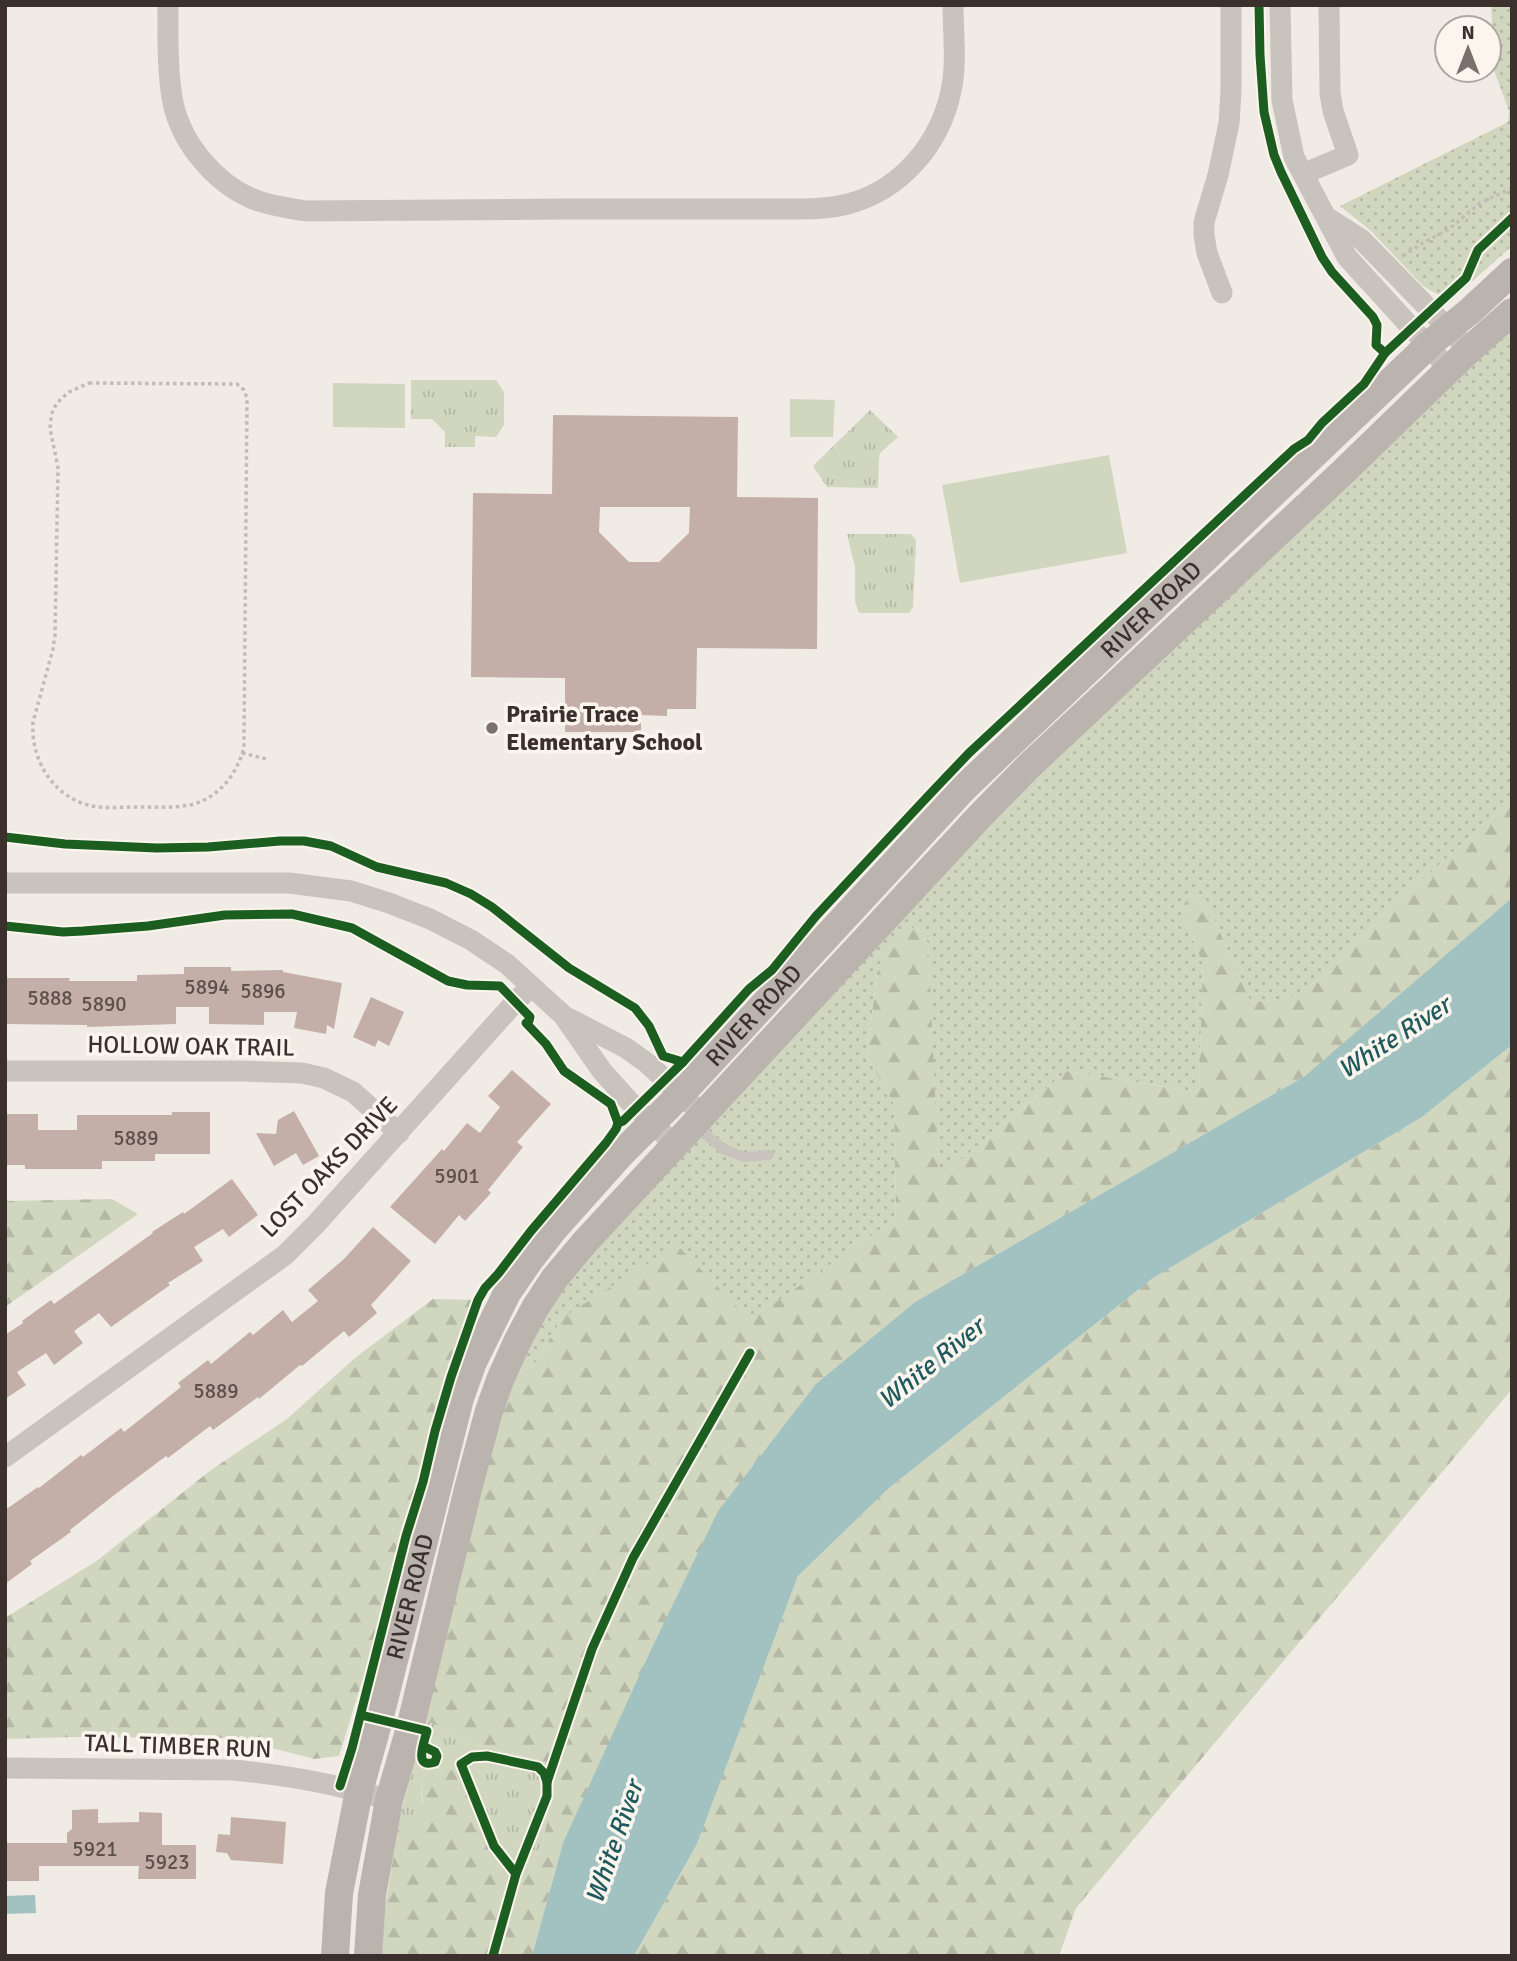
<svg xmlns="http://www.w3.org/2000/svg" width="1517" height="1961" font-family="Signika,sans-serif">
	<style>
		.grass { fill: url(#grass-dots) }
		.forest { fill: url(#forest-firs) }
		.park { fill: url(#park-tufts) }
		.pitch { fill: #d1d6bf }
		.water { fill: #a1c2c1 }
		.building { fill: #c3afa7; fill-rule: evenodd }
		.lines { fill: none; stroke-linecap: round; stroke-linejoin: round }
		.path { stroke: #c2bbb6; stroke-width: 3.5; stroke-dasharray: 3.5 3.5; stroke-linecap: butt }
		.service { stroke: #c9c3be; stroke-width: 10 }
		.minor { stroke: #c9c3be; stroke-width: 21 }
		.secondary { stroke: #bab3ae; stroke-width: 28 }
		.cycleway-casing { stroke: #fbf5ee; stroke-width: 13 }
		.cycleway { stroke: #1b5e20; stroke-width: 9 }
		.poi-dot { fill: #7a716c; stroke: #fbf5ee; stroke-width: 2.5 }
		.labels { text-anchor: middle; stroke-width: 7; stroke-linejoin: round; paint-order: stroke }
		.number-label { font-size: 21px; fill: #5d504a }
		.street-label { font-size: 24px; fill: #3b302b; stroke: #fbf5ee }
		.poi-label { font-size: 24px; font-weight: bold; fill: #3b302b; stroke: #fbf5ee; text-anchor: start }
		.water-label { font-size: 26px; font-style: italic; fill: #1f5a5e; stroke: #fbf5ee }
	</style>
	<defs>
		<pattern id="grass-dots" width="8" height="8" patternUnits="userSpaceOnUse" patternTransform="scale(1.75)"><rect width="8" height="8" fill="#d1d6bf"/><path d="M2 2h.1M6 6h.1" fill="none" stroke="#b4b8a4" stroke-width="1.8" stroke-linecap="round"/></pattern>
		<pattern id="forest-firs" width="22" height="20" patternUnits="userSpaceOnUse" patternTransform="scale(1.75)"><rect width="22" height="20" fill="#d1d6bf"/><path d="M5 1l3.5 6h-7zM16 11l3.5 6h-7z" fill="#b4b8a4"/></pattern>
		<pattern id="park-tufts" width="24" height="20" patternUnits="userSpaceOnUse" patternTransform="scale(1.75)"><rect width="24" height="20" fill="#d1d6bf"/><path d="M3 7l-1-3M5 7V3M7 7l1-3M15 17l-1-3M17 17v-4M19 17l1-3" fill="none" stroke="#b4b8a4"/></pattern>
	</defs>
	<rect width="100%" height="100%" fill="#f0ebe5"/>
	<g class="grass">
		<path d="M1491,5h21v241l-55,49h-18l-16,-9 -52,-55 -31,-25 168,-84 1,-11 -15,-41z"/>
		<path d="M1512,311v489l-123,109 -58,62 -38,26 -42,6 -39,-89 -22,-22 -9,19 22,53 -4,128 -132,-21 -129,108 -10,-236 -12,-17 -29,19 -10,28 -10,83 27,48 2,115 -146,102 -188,-3 -28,47 -34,15 35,-72 335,-374z"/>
	</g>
	<g class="forest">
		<path d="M1512,800v103l-207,173 -390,226 -99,83 -253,458 -31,113h-155l23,-140 23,-13c-2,-14 -3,-24 8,-35l27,2 32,80 20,26 8,17 24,-47 16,-81 -84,-21 -49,-24 75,-340 34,-15 28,-47 115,-73 73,75 146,-101 -2,-115 -27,-48 10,-83 10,-29 29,-18 12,17 11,235 128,-107 132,21 4,-128 -22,-53 9,-19 22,22 39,89 42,-6 38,-26 58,-62z"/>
		<path d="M1512,1045v344l-436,519 -17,48h-425l63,-112 101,-268 91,-88 264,-210 269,-161z"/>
		<path d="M112,1199l26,15 -133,93v-106z"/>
		<path d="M433,1299l45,1 -35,103 -71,267 -10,11 -23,75 -25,3 -80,-21 -162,-1 -67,2v-121l93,-58 113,-90 76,-51 68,-61z"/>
	</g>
	<g class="park">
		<path d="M411,380h85l8,12v33l-8,12 -21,-1v11h-30v-15l-13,-13h-21z"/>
		<path d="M870,410l28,27 -18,16 -1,6 -1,29 -51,-1 -14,-21z"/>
		<path d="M847,534h64l5,6 -3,67 -4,6h-50l-4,-12v-34z"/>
		<path d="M425,1720l49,24 84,21 -16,81 -24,48 -18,62h-12l22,-80 -19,-26 -33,-80 -27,-2c-16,16 -7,32 -8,51l-17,-1 -6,-2z"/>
	</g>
	<g class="pitch">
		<path d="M333,383l72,1v44l-72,-1z"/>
		<path d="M790,399l45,1 -2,37h-43z"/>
		<path d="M1109,455l18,98 -167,30 -18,-98z"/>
	</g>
	<g class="water">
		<path d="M1512,898v147l-90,72 -269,161 -264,210 -91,88 -101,268 -63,112h-102l31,-113 87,-191 68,-141 98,-127 99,-82 390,-226z"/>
		<path d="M35,1895l1,18 -31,1v-18z"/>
	</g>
	<g class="building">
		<path d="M553,415l185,2 -1,80 81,1 -1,151 -120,-1 -1,61h-29v7l-26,-1v17h-76v-54l-94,-1 2,-184 79,1zM600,507h90l-1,26 -30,29h-30l-30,-30z"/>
		<path d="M184,967h47v4l52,-1v2l59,11 -8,46 -7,-4 -1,9 -32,-6 3,-16h-33v13l-55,-1v-17h-33v17l-89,3v-2l-82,-1v-46h65l-1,3h68v-6l47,-1z"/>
		<path d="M371,997l33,15 -15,34 -11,-6 -3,7 -22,-10z"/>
		<path d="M512,1070l39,34 -34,38 6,5 -35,43 3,3 -26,28 -6,-6 -24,29 -45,-37 52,-58 2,2 23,-28 13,10 20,-26 -12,-11z"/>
		<path d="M294,1111l25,45 -16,9 -7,-12 -22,13 -18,-33 20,1 2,-14z"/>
		<path d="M172,1112h38v42h-55v7h-53v8h-77v-4h-20v-51h33v16h39v-15h95z"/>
		<path d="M232,1179l26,36 -29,22 -6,-8 -29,18 9,14 -35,22 2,2 -59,42 -12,-14 -25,18 9,12 -29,22 -8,-12 -29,19 9,13 -21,14v-64l18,-12 -1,-2 29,-21 3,4 99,-71 -1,-1 31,-20 1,2z"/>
		<path d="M373,1227l38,34 -40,44 6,8 -28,24 -5,-6 -42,35 -2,-1 -41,34 -1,-2 -45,33 -3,-4 -42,32 -2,-2 -53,40 -43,34 1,2 -41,29 2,3 -27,20v-74l33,-23 1,1 42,-33 2,2 38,-29 3,4 57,-45 -3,-4 30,-23 3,4 39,-32 3,3 30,-25 9,12 26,-21 -10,-11 36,-31z"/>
		<path d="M98,1809v14l41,-1v-10l23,1v32h34v34h-58l1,-13h-100v15h-34v-38h62v-10l5,-4v-19z"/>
		<path d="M231,1817l55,5 -3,42 -52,-4 -4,-7 -11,-1 2,-18 12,1z"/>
	</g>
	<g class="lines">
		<g class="path">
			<path d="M1403,256l18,-12 28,-15 31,-26 32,-15"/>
			<path d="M89,383l148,1 7,6 3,8 -3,349c-7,29 -29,56 -61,59 -14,2 -29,1 -43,1 -14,0 -29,1 -43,0 -41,-6 -67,-45 -64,-85l20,-73 2,-14 3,-167 -8,-40 1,-10 2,-9 7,-9 9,-8z"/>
			<path d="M242,753l25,6"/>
		</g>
		<path class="service" d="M696,1126l27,23 21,8 25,-2"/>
		<g class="minor">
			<path d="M168,5c0,33 -1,66 5,98 9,41 42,80 80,96 17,7 35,9 53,12l256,-2h238c16,0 32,-1 48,-5 53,-14 92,-60 103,-113 6,-27 2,-58 2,-86"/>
			<path d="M1280,5l2,95 12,57 53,100 102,112"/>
			<path d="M1303,174l45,-19 -15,-44 -3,-18 -1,-88"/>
			<path d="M1328,218l33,21 108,111"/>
			<path d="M1222,293l-15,-40 -3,-18v-13l14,-47 11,-52 2,-33v-85"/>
			<path d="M5,883h284l62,8 38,12 41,16 41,21 36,24 56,51 39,56 27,30 46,44"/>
			<path d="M568,1018l58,30 21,15 55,51"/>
			<path d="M5,1071h235l62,2 22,5 29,14 46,41"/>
			<path d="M5,1457l280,-202 31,-31 192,-214 23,-24"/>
			<path d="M5,1768l228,2c53,5 105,14 156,30"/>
		</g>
		<g class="secondary">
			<path id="s1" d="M335,1956l4,-63 20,-102 20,-71 81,-322 13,-36 34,-69 22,-32 25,-32 67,-75 60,-60 284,-307 468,-446 37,-30 42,-39"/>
			<path d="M368,1956l4,-61 17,-95 21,-72 58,-239 20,-75 12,-34 17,-38 18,-34 19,-29 31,-37 395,-426 49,-50 313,-293 127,-123 43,-38"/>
		</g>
		<g class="cycleway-casing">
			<g id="cycleway">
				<path d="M1259,5l1,50 4,57 10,43 7,17 41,85 10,15 41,45 4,8 -1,20 9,8"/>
				<path d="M5,837l60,7 92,4 51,-1 72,-6h24l27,5 46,21 69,16 25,11 21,13 77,61 66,40 14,18 14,30 20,6"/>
				<path d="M5,926l58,6 20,-1 65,-5 77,-11 67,-1 60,14 96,53 19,4 33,1 30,31 -1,4 -3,2 20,21 18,27 47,33 7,19"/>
				<path d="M361,1715l66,16c-3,12 -14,38 8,31l2,-6 -2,-4 -12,-6"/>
				<path d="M547,1782l45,-133 41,-91 117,-205"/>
				<path d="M340,1786l12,-38 54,-212 17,-54 12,-51 16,-54 27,-77 7,-12 13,-14 33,-43 75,-88 10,-14 2,-6 5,-2 60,-59 66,-73 23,-19 44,-54 114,-122 39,-41 43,-40 282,-264 14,-9 14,-17 42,-39 21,-31 81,-75 12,-28 34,-32"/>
				<path d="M493,1956l23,-82 31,-78v-14l-3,-9 -6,-6 -51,-11 -15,1 -11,7 33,82 22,28"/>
			</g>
		</g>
		<use href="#cycleway" class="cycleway"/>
	</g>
	<circle class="poi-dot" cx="492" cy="728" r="7"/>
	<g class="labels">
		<g class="number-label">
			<text x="207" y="994">5894</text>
			<text x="263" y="998">5896</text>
			<text x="50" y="1005">5888</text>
			<text x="104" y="1011">5890</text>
			<text x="136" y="1145">5889</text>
			<text x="457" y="1183">5901</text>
			<text x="216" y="1398">5889</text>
			<text x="95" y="1856">5921</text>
			<text x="167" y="1869">5923</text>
		</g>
		<g class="street-label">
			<text dy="8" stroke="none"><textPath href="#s1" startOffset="1628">RIVER ROAD</textPath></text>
			<text dy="8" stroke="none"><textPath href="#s1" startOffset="1060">RIVER ROAD</textPath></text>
			<text transform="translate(191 1046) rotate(1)" y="8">HOLLOW OAK TRAIL</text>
			<text transform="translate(329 1167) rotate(-46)" y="8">LOST OAKS DRIVE</text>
			<text dy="8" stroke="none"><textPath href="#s1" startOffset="368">RIVER ROAD</textPath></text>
			<text transform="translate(178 1746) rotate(2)" y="8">TALL TIMBER RUN</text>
		</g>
		<g class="poi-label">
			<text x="506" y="722">Prairie Trace<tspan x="506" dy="28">Elementary School</tspan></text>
		</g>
		<g class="water-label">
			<text transform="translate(1394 1037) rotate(-33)" y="9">White River</text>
			<text transform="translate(931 1363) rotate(-39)" y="9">White River</text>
			<text transform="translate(614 1842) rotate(-71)" y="9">White River</text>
		</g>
	</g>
	<rect width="1517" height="1961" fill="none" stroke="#3b302b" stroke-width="14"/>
	<g transform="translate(1468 49)"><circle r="33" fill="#fbf5ee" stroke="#aea6a0" stroke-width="2"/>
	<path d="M0-5L12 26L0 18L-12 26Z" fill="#7a716c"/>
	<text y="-10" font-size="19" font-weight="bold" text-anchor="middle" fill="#3b302b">N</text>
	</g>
</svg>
